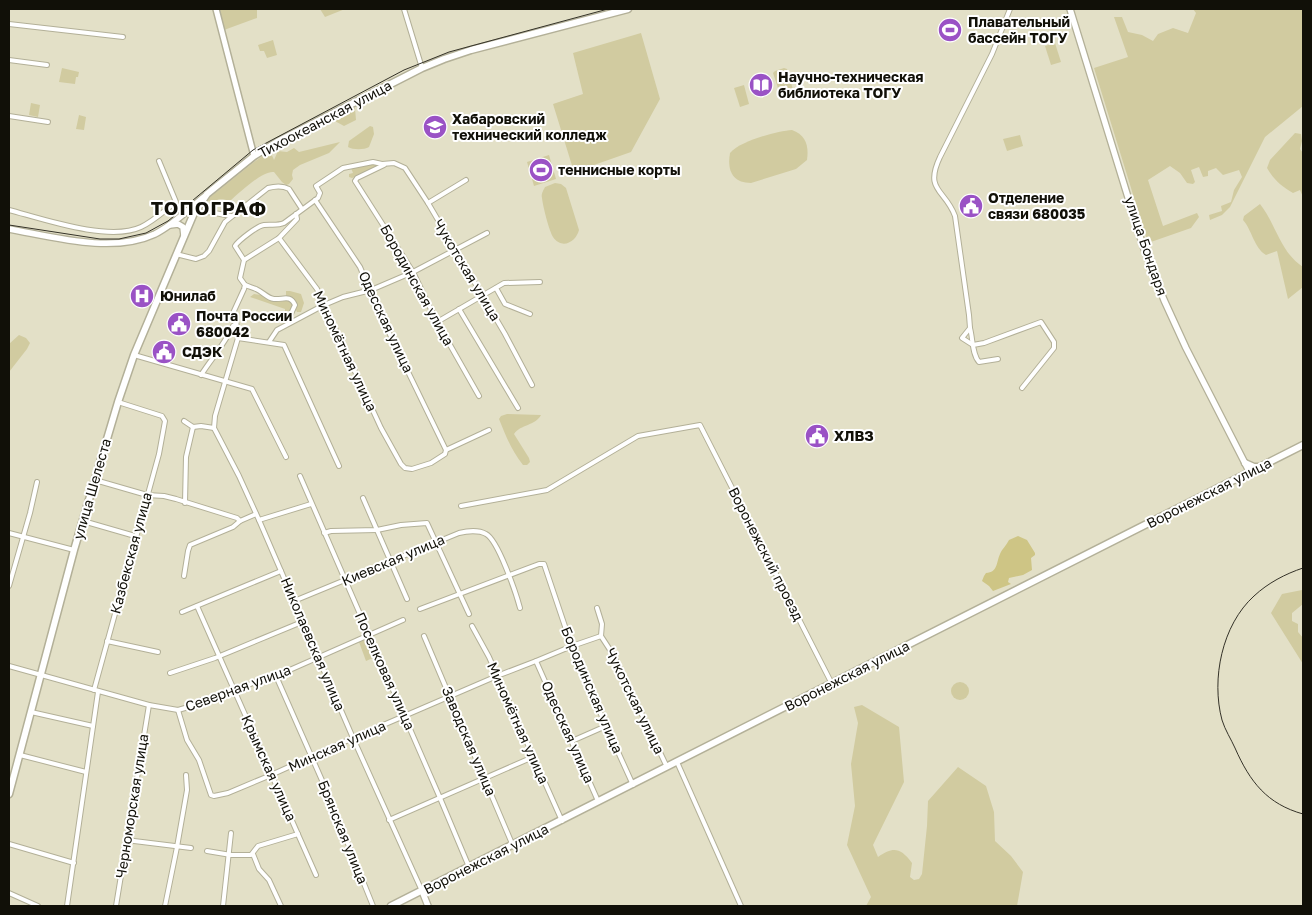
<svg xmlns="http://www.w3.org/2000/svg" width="1312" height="915" font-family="'Golos Text',sans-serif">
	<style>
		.green { fill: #d1cba0 }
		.water { fill: #cec585 }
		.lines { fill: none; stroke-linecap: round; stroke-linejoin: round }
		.minor-casing { stroke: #b3b098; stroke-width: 6 }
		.tertiary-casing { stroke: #b3b098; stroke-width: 8 }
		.secondary-casing { stroke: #b3b098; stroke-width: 8 }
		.primary-casing { stroke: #b3b098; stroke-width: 9 }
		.trunk-casing { stroke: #b3b098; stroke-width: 9 }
		.minor { stroke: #fff; stroke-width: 4 }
		.tertiary { stroke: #fff; stroke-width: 5 }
		.secondary { stroke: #fff; stroke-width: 5.5 }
		.primary { stroke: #fff; stroke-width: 6 }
		.trunk { stroke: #fff; stroke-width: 6 }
		.tram { stroke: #343228; stroke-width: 1 }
		.rail { stroke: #343228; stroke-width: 1 }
		.labels { text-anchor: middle; stroke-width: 4; stroke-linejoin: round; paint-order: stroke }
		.poi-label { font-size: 14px; font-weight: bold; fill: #111008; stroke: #fff; text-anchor: start }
		.street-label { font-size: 14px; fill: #111008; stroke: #fff }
		.district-label { font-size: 19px; font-weight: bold; letter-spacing: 1px; fill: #111008; stroke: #fff }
	</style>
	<rect width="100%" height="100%" fill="#e3e0c7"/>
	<g class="green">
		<path d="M219,9h38v9l-33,12z"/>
		<path d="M320,9h25l-20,8z"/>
		<path d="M1193,9h110v97l-38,31 -35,70 -8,8 -12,5 -1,-5 13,-4 -1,-5 10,-4 3,-12 8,-13 -3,-7 -16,5 -7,-7 -8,3v5l-5,1 -4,-10 -8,3 4,12 -2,2 -6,-1 -7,-10 -10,-7 -22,14 15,46 34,-13 2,4 -8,11 -43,15 -54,-175 34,-11 -14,-40h8l6,15 14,3 11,6 5,-7 15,-6 15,5 8,-20z"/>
		<path d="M641,33l19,66 -29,53 -57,20 -21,-68 30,-10 -10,-41z"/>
		<path d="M273,40l4,15 -10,3 -3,-7h-4l-2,-6z"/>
		<path d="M1055,43l6,19 -10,3 -6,-19z"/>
		<path d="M62,68l17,4 -1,5h-2l-1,7 -16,-2z"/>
		<path d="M784,68l3,1 7,24 -1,2 -10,3 -2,-1 -8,-24 2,-2z"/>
		<path d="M744,85l5,19 -9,3 -6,-19z"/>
		<path d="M31,103l9,2 -2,12 -9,-2z"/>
		<path d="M352,106l3,2 1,12 -12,6 -11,-6v-3z"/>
		<path d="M79,115l7,2 -2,13 -8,-1z"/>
		<path d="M370,126l3,1 1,7 -5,13c-5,3 -16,3 -21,0l1,-6z"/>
		<path d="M792,130c14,5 17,16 15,30l-11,9 -45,14c-19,0 -24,-13 -21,-30 10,-12 47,-22 62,-23z"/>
		<path d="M1295,133l6,1 1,7 -2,8 3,4v44l-3,-7 -7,3c-12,-7 -19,-13 -26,-25l3,-8z"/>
		<path d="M1020,135l3,11 -16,5 -4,-12z"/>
		<path d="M340,142l-11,11 -29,12 -7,5 -1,5 1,4 -4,5 -3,1 -4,-3 -8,-10c-11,-2 -35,21 -44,29 -14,-5 -13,2 -22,0l1,-3 45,-36 16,-11 4,9 4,-9 9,1 7,-4 5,4z"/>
		<path d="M549,155l7,24 -22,7 -7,-24z"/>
		<path d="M370,164l8,1v2l-26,11 -3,-1v-3l4,-1 -2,-5z"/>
		<path d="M555,183l6,1 5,4 13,42c-3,12 -17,20 -26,7 -4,-7 -10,-30 -11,-39 -1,-4 1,-7 3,-11z"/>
		<path d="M1260,204c16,20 20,48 43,63v20l-15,12 -11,-48 -11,4c-12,-7 -14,-25 -23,-35l1,-4z"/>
		<path d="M286,291h4l11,3 3,9 -3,9h-4c-4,-8 0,-14 -11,-16z"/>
		<path d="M254,294l34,5 6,6 -6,15 -3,1v-12l-35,-12z"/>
		<path d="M19,335l7,3 4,5 -3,6 -18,23v-28z"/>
		<path d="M507,414l34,1c-6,11 -20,9 -27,19l15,24 1,4 -3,3h-4c-12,-15 -17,-29 -24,-46l2,-3z"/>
		<path d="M1302,590l1,1v13l-11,9v8l6,3v8l5,6v26l-32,-51 11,-19z"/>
		<path d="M368,639l7,18 -9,4 -7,-19z"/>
		<circle cx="960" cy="691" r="9"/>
		<path d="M862,705l37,22 5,55 -31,63 5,12c15,-10 22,-10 34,6l-2,14 4,3 5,-1 3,-5 5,-48 1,-25 30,-34 28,19 8,26 1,29 16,15 12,16 -6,34h-151l5,-9 -24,-52 8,-39 -4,-42 7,-41 -4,-16z"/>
	</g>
	<path class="water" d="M1018,536l9,4 8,13v2l-4,3 1,12 -9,5 -14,3 -1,4 3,2 -18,7 -4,-5 -7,-5 2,-5 2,-3c12,-1 10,-10 14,-19 2,-5 6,-8 9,-14z"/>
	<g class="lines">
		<g class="minor-casing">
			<g id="minor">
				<path d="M404,9l18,59"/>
				<path d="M1010,9l-18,45 -52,103c-16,34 5,32 15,59l14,99 1,13 -8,10 11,7 11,-2 57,-21 13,20v6l-32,40"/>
				<path d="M9,24l114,13"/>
				<path d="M9,60l38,5"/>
				<path d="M9,116l39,6"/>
				<path d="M384,165l-27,13 -2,3 58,91 24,50 42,74"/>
				<path d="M315,200l45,67 19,45 67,138"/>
				<path d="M428,203l38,-23"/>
				<path d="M9,210c34,9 100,32 132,17 13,-6 24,-17 35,-25l-17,-41"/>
				<path d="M194,213l15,-1 22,4"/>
				<path d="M296,214l1,5 -18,19 -35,22 -4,18 5,7 -1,4 -11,24 3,6 2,19 -23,78 -1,12 25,48 20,44 94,218 69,153"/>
				<path d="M279,238l38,51 64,139 20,36 4,4 7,1 19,-6 14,-9 1,-4 43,-20"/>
				<path d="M176,254l20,5 8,-3 5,-5 16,-29 43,-34c7,-2 14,-3 21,1l13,20"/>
				<path d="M244,260l-9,-14c3,-5 22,-20 29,-21 7,-1 13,1 20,-2l34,-25 2,-5 -4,-7 27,-18 30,-6 9,2 12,-1 11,5 23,35 77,131 27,51"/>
				<path d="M245,285c3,1 8,3 11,4 7,3 11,9 18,10 9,1 16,-5 21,6l-5,11 1,6"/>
				<path d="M496,288l9,16 25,10"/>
				<path d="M459,309l59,99"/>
				<path d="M437,322l67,-39 36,-1"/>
				<path d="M970,328c3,11 2,26 9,34l19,-3"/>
				<path d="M238,338l46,7 55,121"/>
				<path d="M269,342l8,-12 47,-25 19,-8 28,-7 42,-18 74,-39"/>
				<path d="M134,355l118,34 34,68"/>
				<path d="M201,375c11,-17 23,-30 32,-49l3,-2"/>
				<path d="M184,421l9,6 8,-1 13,2"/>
				<path d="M300,476l140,322 29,69"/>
				<path d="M95,480l52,15 17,1 12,3 61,19 3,3"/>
				<path d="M363,498l44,101"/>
				<path d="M185,503l1,-46 7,-30"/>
				<path d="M461,506l86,-16 91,-54 62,-11 132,259"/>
				<path d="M259,520l52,-16"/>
				<path d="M83,521l52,15"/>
				<path d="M9,533l65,17"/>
				<path d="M324,533l7,-2 46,-1 24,-5 26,-2 42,91"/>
				<path d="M184,576l4,-25 2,-6 43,-18 7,-6 16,-7"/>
				<path d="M9,586l21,-73 7,-31"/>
				<path d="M294,601l165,-68c8,-2 20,-3 27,1 12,6 30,59 34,74"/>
				<path d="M197,606l119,269"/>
				<path d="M597,608l5,16 -1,12 13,20 53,111"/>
				<path d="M420,609l119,-45h5l32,95 57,126"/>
				<path d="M182,612l99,-41"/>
				<path d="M472,626l17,31 73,164"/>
				<path d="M424,636l89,210"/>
				<path d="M107,641l51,11"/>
				<path d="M536,661l62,140"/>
				<path d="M9,666l140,39 29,5 7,-2 17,-8 17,-3 34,-14 23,-7 127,-56"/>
				<path d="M170,673l45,-15 87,-36"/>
				<path d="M276,676l52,118 45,112"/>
				<path d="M94,690l65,-236 6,-33 -3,-5 -44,-14"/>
				<path d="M178,710l9,30 12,20 12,35 3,1 14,-3 43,-18 82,-37 144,-62 39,-15 36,-15 29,-10"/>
				<path d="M31,712l62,14"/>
				<path d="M572,741l34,-15"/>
				<path d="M20,755l66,17"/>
				<path d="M677,762l64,144"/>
				<path d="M389,820l144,-63"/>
				<path d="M126,840l65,8"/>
				<path d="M9,844l65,19"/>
				<path d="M207,851l24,4h20l7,-9 40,-12"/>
				<path d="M253,854l6,15 10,11 12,26"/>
				<path d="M9,893l29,13"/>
				<path d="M67,906l31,-214"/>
				<path d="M116,906l33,-201"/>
				<path d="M165,906l12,-59 10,-57 -1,-15"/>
				<path d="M223,906l8,-73"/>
			</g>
		</g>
		<g class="tertiary-casing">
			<path id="tertiary" d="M216,9l38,147"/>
		</g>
		<g class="secondary-casing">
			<g id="secondary">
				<path d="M1070,9l73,237 21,54 22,48 64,125"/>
				<path d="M170,225l8,-1 5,3 1,9"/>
				<path d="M9,229c45,8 103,25 146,5 18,-9 34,-25 49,-37"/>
				<path d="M422,891l6,15"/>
			</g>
		</g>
		<g class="primary-casing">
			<path id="primary" d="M9,794l65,-244 44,-148 16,-47 60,-142 13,-19 47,-38 23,-14 145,-74 22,-9 27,-9 157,-41"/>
		</g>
		<g class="trunk-casing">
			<g id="trunk">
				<path d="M1245,463l9,4h4"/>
				<path d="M391,906l912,-461"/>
			</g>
		</g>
		<use href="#minor" class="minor"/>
		<use href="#tertiary" class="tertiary"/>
		<use href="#secondary" class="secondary"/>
		<use href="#primary" class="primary"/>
		<use href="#trunk" class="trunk"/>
		<path class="tram" d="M9,225l91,14h19l27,-6 22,-12 85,-71 151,-80 45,-18 159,-43"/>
		<path class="rail" d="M1303,568c-18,6 -35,15 -49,28 -32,29 -43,83 -32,124 3,10 9,19 13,28 15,34 32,56 68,66"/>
	</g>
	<defs>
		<g id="stadium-disc" transform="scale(1.25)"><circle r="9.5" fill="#9a52c5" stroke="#fff"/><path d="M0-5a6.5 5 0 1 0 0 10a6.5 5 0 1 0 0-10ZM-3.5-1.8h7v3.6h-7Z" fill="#fff"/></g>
		<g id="library-disc" transform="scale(1.25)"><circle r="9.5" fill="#9a52c5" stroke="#fff"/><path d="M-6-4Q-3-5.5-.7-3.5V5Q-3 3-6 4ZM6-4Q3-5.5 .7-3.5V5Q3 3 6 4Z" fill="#fff"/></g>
		<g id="university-disc" transform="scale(1.25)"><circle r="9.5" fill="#9a52c5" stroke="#fff"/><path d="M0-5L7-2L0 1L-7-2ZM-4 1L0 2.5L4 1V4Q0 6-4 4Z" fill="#fff"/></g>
		<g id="civic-disc" transform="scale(1.25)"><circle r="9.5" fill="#9a52c5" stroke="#fff"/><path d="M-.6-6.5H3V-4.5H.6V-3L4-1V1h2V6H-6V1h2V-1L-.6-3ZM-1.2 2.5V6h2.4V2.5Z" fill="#fff"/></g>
		<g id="hospital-disc" transform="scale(1.25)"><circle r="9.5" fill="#9a52c5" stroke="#fff"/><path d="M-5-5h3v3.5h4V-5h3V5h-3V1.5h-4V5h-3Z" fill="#fff"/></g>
	</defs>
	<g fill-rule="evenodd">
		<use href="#stadium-disc" x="950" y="30"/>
		<use href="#library-disc" x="761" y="85"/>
		<use href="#university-disc" x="435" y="127"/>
		<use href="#stadium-disc" x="541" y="170"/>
		<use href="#civic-disc" x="971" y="206"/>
		<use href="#hospital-disc" x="142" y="296"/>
		<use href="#civic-disc" x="179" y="324"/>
		<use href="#civic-disc" x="164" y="352"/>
		<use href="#civic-disc" x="817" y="436"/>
	</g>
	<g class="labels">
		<g class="poi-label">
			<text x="968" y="27">Плавательный<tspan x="968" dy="16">бассейн ТОГУ</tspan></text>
			<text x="778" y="82">Научно-техническая<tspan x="778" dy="16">библиотека ТОГУ</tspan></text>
			<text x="452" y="124">Хабаровский<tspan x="452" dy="16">технический колледж</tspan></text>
			<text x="558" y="175">теннисные корты</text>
			<text x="988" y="203">Отделение<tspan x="988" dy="16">связи 680035</tspan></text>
			<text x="160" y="301">Юнилаб</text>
			<text x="196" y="321">Почта России<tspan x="196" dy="16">680042</tspan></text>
			<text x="182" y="357">СДЭК</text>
			<text x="834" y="441">ХЛВЗ</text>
		</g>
		<g class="street-label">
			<text transform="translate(325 119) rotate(-28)" y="5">Тихоокеанская улица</text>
			<text transform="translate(1146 246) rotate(71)" y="5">улица Бондаря</text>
			<text transform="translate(467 270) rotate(59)" y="5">Чукотская улица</text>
			<text transform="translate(417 285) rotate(61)" y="5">Бородинская улица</text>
			<text transform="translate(386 322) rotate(65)" y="5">Одесская улица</text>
			<text transform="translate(345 351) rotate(65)" y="5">Миномётная улица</text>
			<text transform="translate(92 489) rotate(-74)" y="5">улица Шелеста</text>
			<text transform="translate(1209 493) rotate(-27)" y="5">Воронежская улица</text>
			<text transform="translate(131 553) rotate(-75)" y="5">Казбекская улица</text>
			<text transform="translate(766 554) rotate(63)" y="5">Воронежский проезд</text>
			<text transform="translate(393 560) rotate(-23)" y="5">Киевская улица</text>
			<text transform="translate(313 644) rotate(67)" y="5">Николаевская улица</text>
			<text transform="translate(385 671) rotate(66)" y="5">Поселковая улица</text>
			<text transform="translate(847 676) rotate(-27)" y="5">Воронежская улица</text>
			<text transform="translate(238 688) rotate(-20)" y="5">Северная улица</text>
			<text transform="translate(592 690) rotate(67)" y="5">Бородинская улица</text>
			<text transform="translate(635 701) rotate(64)" y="5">Чукотская улица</text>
			<text transform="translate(518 723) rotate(66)" y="5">Миномётная улица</text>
			<text transform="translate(568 732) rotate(66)" y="5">Одесская улица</text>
			<text transform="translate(469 741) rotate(67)" y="5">Заводская улица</text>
			<text transform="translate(337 746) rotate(-24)" y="5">Минская улица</text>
			<text transform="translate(269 768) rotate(66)" y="5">Крымская улица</text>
			<text transform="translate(132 806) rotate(-81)" y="5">Черноморская улица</text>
			<text transform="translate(343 832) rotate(68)" y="5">Брянская улица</text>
			<text transform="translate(486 859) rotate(-27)" y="5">Воронежская улица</text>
		</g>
		<g class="district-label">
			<text x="209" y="215">ТОПОГРАФ</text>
		</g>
	</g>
	<rect width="1312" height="915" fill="none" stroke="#111008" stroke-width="20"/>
</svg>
